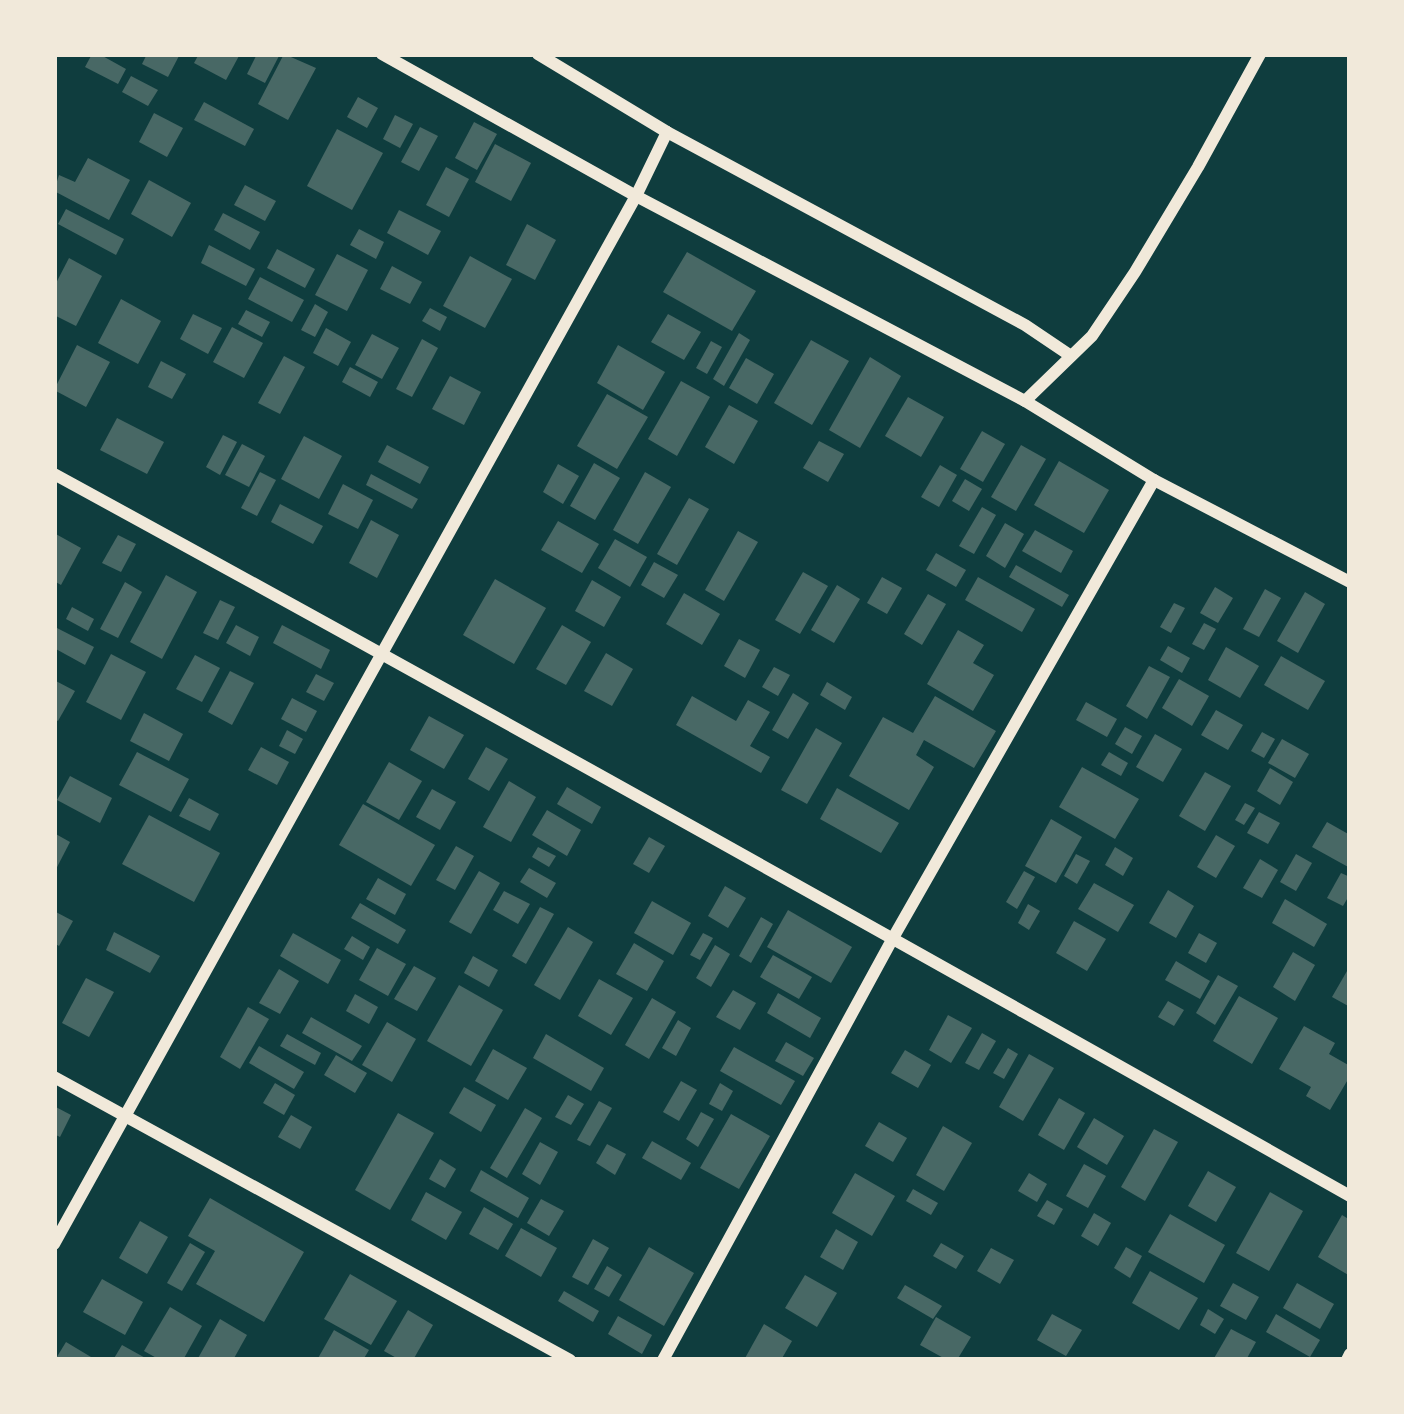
<svg xmlns="http://www.w3.org/2000/svg" width="1404" height="1414" font-family="'Libre Baskerville',serif">
	<style>
		.building { fill: #486865 }
		.lines { fill: none; stroke-linecap: round; stroke-linejoin: round }
		.minor { stroke: #f1e9da; stroke-width: 12 }
	</style>
	<rect width="100%" height="100%" fill="#0f3d3e"/>
	<g class="building">
		<path d="M92,54h7l27,15 -8,15 -33,-17z"/>
		<path d="M147,54h33l-12,23 -26,-13z"/>
		<path d="M199,54h41l-14,26 -32,-17z"/>
		<path d="M257,54h23l-15,29 -18,-9z"/>
		<path d="M284,54l32,14 -28,52 -30,-16z"/>
		<path d="M131,76l27,14 -10,16 -26,-14z"/>
		<path d="M358,97l20,11 -11,20 -20,-11z"/>
		<path d="M204,102l50,27 -9,17 -51,-26z"/>
		<path d="M154,113l29,15 -16,29 -28,-15z"/>
		<path d="M395,115l18,9 -13,24 -17,-9z"/>
		<path d="M474,122l23,12 -20,36 -22,-12z"/>
		<path d="M420,127l18,9 -19,35 -18,-9z"/>
		<path d="M337,129l46,24 -31,57 -45,-24z"/>
		<path d="M495,144l36,19 -20,38 -36,-19z"/>
		<path d="M88,158l42,22 -21,40 -55,-29 5,-16 16,7z"/>
		<path d="M446,167l23,12 -20,38 -23,-12z"/>
		<path d="M149,180l42,23 -19,34 -41,-23z"/>
		<path d="M245,185l31,16 -11,20 -31,-16z"/>
		<path d="M66,209l58,30 -8,16 -58,-31z"/>
		<path d="M399,210l42,21 -13,24 -41,-22z"/>
		<path d="M223,213l37,19 -10,18 -36,-20z"/>
		<path d="M527,224l29,16 -21,40 -29,-15z"/>
		<path d="M359,229l25,13 -8,17 -26,-14z"/>
		<path d="M209,245l46,24 -9,17 -45,-23z"/>
		<path d="M277,249l38,20 -10,19 -38,-20z"/>
		<path d="M687,252l69,39 -24,40 -69,-39z"/>
		<path d="M337,254l31,16 -21,41 -32,-16z"/>
		<path d="M470,256l42,23 -27,49 -42,-22z"/>
		<path d="M69,258l33,18 -26,50 -22,-11v-28z"/>
		<path d="M392,266l30,16 -12,22 -30,-15z"/>
		<path d="M260,277l44,23 -12,22 -44,-23z"/>
		<path d="M121,299l40,22 -23,43 -40,-21z"/>
		<path d="M315,304l13,8 -13,25 -14,-7z"/>
		<path d="M430,308l17,9 -7,14 -18,-10z"/>
		<path d="M246,310l24,12 -8,15 -24,-13z"/>
		<path d="M193,314l29,14 -14,26 -28,-15z"/>
		<path d="M668,314l33,18 -17,28 -33,-18z"/>
		<path d="M232,327l31,16 -19,35 -31,-16z"/>
		<path d="M326,328l25,14 -13,24 -25,-13z"/>
		<path d="M739,333l11,7 -26,46 -11,-7z"/>
		<path d="M372,334l27,14 -17,31 -27,-14z"/>
		<path d="M422,339l16,9 -26,49 -16,-8z"/>
		<path d="M811,340l38,21 -37,64 -38,-22z"/>
		<path d="M711,341l11,6 -15,27 -11,-6z"/>
		<path d="M77,345l33,17 -24,45 -32,-17z"/>
		<path d="M618,345l47,27 -22,38 -46,-27z"/>
		<path d="M284,356l21,11 -25,47 -22,-11z"/>
		<path d="M870,357l31,19 -41,72 -31,-18z"/>
		<path d="M746,358l28,16 -17,30 -28,-16z"/>
		<path d="M161,361l25,13 -14,25 -24,-12z"/>
		<path d="M350,367l28,15 -8,15 -28,-15z"/>
		<path d="M450,376l31,16 -17,33 -32,-16z"/>
		<path d="M681,381l29,16 -33,59 -29,-17z"/>
		<path d="M607,394l41,23 -31,52 -40,-23z"/>
		<path d="M908,397l36,20 -23,40 -36,-21z"/>
		<path d="M729,405l29,16 -24,43 -29,-17z"/>
		<path d="M117,418l47,24 -17,32 -47,-24z"/>
		<path d="M982,431l23,13 -22,38 -23,-13z"/>
		<path d="M223,435l14,7 -17,33 -14,-8z"/>
		<path d="M304,436l38,20 -23,43 -38,-20z"/>
		<path d="M819,441l25,13 -16,28 -25,-14z"/>
		<path d="M242,444l23,12 -16,31 -24,-12z"/>
		<path d="M387,445l42,22 -9,17 -42,-22z"/>
		<path d="M1021,445l25,14 -30,52 -25,-14z"/>
		<path d="M1059,461l50,29 -25,43 -50,-28z"/>
		<path d="M594,463l26,15 -25,42 -25,-14z"/>
		<path d="M558,464l21,12 -16,28 -20,-12z"/>
		<path d="M940,465l17,10 -18,32 -18,-10z"/>
		<path d="M260,472l16,8 -19,36 -16,-8z"/>
		<path d="M645,472l26,15 -33,57 -25,-14z"/>
		<path d="M371,474l47,25 -6,10 -46,-24z"/>
		<path d="M965,479l17,10 -13,22 -17,-10z"/>
		<path d="M343,484l30,16 -15,29 -30,-15z"/>
		<path d="M689,498l20,11 -32,56 -20,-11z"/>
		<path d="M280,504l43,22 -10,18 -42,-22z"/>
		<path d="M982,507l14,8 -22,39 -15,-8z"/>
		<path d="M371,520l28,15 -22,43 -28,-15z"/>
		<path d="M558,521l41,23 -17,29 -41,-23z"/>
		<path d="M1005,523l19,11 -19,34 -19,-12z"/>
		<path d="M1035,530l38,21 -12,22 -39,-22z"/>
		<path d="M738,531l20,11 -34,59 -19,-11z"/>
		<path d="M54,533l27,15 -20,37 -7,-4z"/>
		<path d="M118,535l18,9 -15,28 -19,-9z"/>
		<path d="M615,539l32,18 -17,30 -32,-19z"/>
		<path d="M936,553l30,17 -10,17 -30,-17z"/>
		<path d="M654,562l24,13 -14,23 -23,-13z"/>
		<path d="M1016,565l53,30 -7,12 -53,-30z"/>
		<path d="M803,572l25,14 -28,48 -25,-14z"/>
		<path d="M166,575l31,17 -35,67 -32,-17z"/>
		<path d="M882,577l20,11 -15,26 -20,-11z"/>
		<path d="M978,577l57,32 -13,23 -57,-32z"/>
		<path d="M495,579l51,29 -32,56 -51,-29z"/>
		<path d="M592,580l29,17 -17,30 -29,-16z"/>
		<path d="M125,582l17,10 -24,46 -18,-9z"/>
		<path d="M837,585l23,14 -26,44 -23,-13z"/>
		<path d="M1215,587l18,11 -15,25 -18,-10z"/>
		<path d="M1265,589l16,9 -22,39 -16,-8z"/>
		<path d="M1305,592l20,12 -27,49 -21,-12z"/>
		<path d="M684,593l36,21 -18,31 -36,-21z"/>
		<path d="M928,594l18,10 -24,41 -18,-11z"/>
		<path d="M220,600l15,7 -17,33 -15,-7z"/>
		<path d="M1174,603l11,5 -14,25 -11,-6z"/>
		<path d="M72,607l22,12 -6,12 -22,-12z"/>
		<path d="M1204,623l12,6 -12,21 -12,-6z"/>
		<path d="M236,625l23,12 -9,19 -24,-13z"/>
		<path d="M282,625l48,25 -9,19 -48,-26z"/>
		<path d="M562,625l29,17 -25,43 -30,-16z"/>
		<path d="M57,628l37,19 -9,18 -31,-17v-13z"/>
		<path d="M958,630l26,15 -11,18 21,12 -21,36 -46,-27z"/>
		<path d="M739,639l21,11 -15,28 -21,-12z"/>
		<path d="M1168,646l22,12 -8,15 -22,-13z"/>
		<path d="M1226,647l33,19 -19,32 -32,-18z"/>
		<path d="M606,653l27,16 -21,37 -28,-15z"/>
		<path d="M111,654l35,18 -25,48 -35,-18z"/>
		<path d="M195,655l25,13 -18,34 -26,-13z"/>
		<path d="M1281,656l44,25 -17,29 -44,-25z"/>
		<path d="M1149,666l21,11 -23,42 -21,-13z"/>
		<path d="M774,667l16,8 -12,21 -16,-9z"/>
		<path d="M230,671l24,12 -22,42 -24,-13z"/>
		<path d="M316,674l18,9 -10,18 -18,-9z"/>
		<path d="M1179,679l30,17 -17,30 -30,-18z"/>
		<path d="M54,680l21,11 -17,30 -4,-2z"/>
		<path d="M827,682l25,15 -7,13 -25,-15z"/>
		<path d="M793,693l16,10 -21,36 -16,-9z"/>
		<path d="M692,696l44,25 12,-21 22,12 -20,34 20,11 -9,16 -85,-48z"/>
		<path d="M935,696l61,35 -22,37 -50,-28 -8,15 18,12 -25,43 -60,-34 34,-59 30,16z"/>
		<path d="M292,698l25,13 -11,21 -25,-13z"/>
		<path d="M1086,702l31,17 -10,18 -31,-17z"/>
		<path d="M1216,710l27,15 -15,25 -27,-15z"/>
		<path d="M144,713l39,21 -14,27 -39,-20z"/>
		<path d="M429,716l35,19 -20,34 -34,-19z"/>
		<path d="M1125,727l17,9 -10,18 -17,-10z"/>
		<path d="M816,728l26,15 -35,61 -26,-14z"/>
		<path d="M287,730l16,9 -8,15 -16,-8z"/>
		<path d="M1262,732l13,7 -11,19 -13,-7z"/>
		<path d="M1155,734l27,15 -19,33 -27,-15z"/>
		<path d="M1282,739l27,15 -14,24 -27,-15z"/>
		<path d="M261,747l28,15 -12,23 -29,-15z"/>
		<path d="M486,747l22,12 -19,32 -21,-12z"/>
		<path d="M137,752l52,27 -18,33 -52,-27z"/>
		<path d="M1109,752l19,11 -7,13 -20,-11z"/>
		<path d="M389,762l33,19 -23,39 -33,-18z"/>
		<path d="M1082,767l57,32 -24,40 -56,-32z"/>
		<path d="M1270,768l23,14 -13,23 -23,-14z"/>
		<path d="M1205,772l26,14 -26,45 -26,-15z"/>
		<path d="M70,776l42,22 -12,25 -43,-23z"/>
		<path d="M509,781l27,16 -25,45 -28,-15z"/>
		<path d="M567,787l34,20 -9,17 -35,-20z"/>
		<path d="M837,788l62,35 -18,30 -61,-34z"/>
		<path d="M432,789l24,13 -16,28 -24,-13z"/>
		<path d="M189,798l30,16 -9,17 -31,-15z"/>
		<path d="M1245,803l10,5 -11,17 -9,-5z"/>
		<path d="M363,804l72,41 -24,41 -72,-41z"/>
		<path d="M547,810l34,20 -14,26 -35,-21z"/>
		<path d="M1259,812l21,11 -12,21 -21,-11z"/>
		<path d="M149,815l71,38 -26,49 -72,-38z"/>
		<path d="M1051,819l31,18 -26,46 -31,-17z"/>
		<path d="M1327,822l23,13v33l-38,-21z"/>
		<path d="M54,833l16,9 -16,31z"/>
		<path d="M1216,835l19,11 -19,32 -19,-11z"/>
		<path d="M649,837l16,9 -16,27 -16,-9z"/>
		<path d="M456,846l18,10 -19,34 -19,-10z"/>
		<path d="M538,847l18,9 -7,11 -17,-10z"/>
		<path d="M1115,847l18,11 -10,18 -18,-11z"/>
		<path d="M1076,854l14,7 -13,23 -13,-8z"/>
		<path d="M1296,854l16,9 -16,28 -16,-9z"/>
		<path d="M1260,859l18,11 -16,28 -19,-10z"/>
		<path d="M529,868l27,15 -9,15 -27,-16z"/>
		<path d="M479,871l21,12 -29,51 -22,-12z"/>
		<path d="M1024,871l11,6 -18,32 -11,-7z"/>
		<path d="M1341,873l9,4v17l-7,12 -16,-8z"/>
		<path d="M378,878l28,16 -11,21 -29,-16z"/>
		<path d="M1094,883l40,22 -16,27 -40,-23z"/>
		<path d="M725,886l21,12 -18,30 -20,-12z"/>
		<path d="M1168,890l26,16 -18,32 -27,-15z"/>
		<path d="M504,891l26,13 -12,20 -25,-14z"/>
		<path d="M1285,899l42,25 -13,23 -42,-24z"/>
		<path d="M652,901l39,22 -18,32 -39,-22z"/>
		<path d="M360,903l46,27 -8,14 -47,-26z"/>
		<path d="M1028,904l12,7 -11,19 -11,-7z"/>
		<path d="M540,907l14,7 -28,50 -14,-8z"/>
		<path d="M788,910l64,37 -21,36 -64,-36z"/>
		<path d="M54,911l19,10 -14,25 -5,-3z"/>
		<path d="M761,917l12,7 -22,39 -12,-7z"/>
		<path d="M1074,921l32,18 -19,32 -31,-18z"/>
		<path d="M568,927l25,15 -33,58 -26,-15z"/>
		<path d="M114,932l46,24 -10,17 -44,-23z"/>
		<path d="M293,933l48,27 -13,24 -48,-28z"/>
		<path d="M703,933l10,5 -13,22 -10,-5z"/>
		<path d="M1199,933l18,10 -11,20 -18,-10z"/>
		<path d="M352,936l18,11 -7,13 -19,-11z"/>
		<path d="M634,943l30,18 -17,30 -31,-17z"/>
		<path d="M715,945l15,9 -19,33 -15,-9z"/>
		<path d="M377,948l29,16 -18,32 -29,-16z"/>
		<path d="M1293,952l22,13 -20,36 -22,-14z"/>
		<path d="M773,955l39,22 -13,22 -39,-22z"/>
		<path d="M473,956l25,14 -9,17 -25,-14z"/>
		<path d="M1176,961l34,20 -10,18 -35,-19z"/>
		<path d="M414,966l22,12 -19,33 -23,-12z"/>
		<path d="M279,969l20,12 -19,33 -21,-11z"/>
		<path d="M1347,971l3,2v34l-18,-10z"/>
		<path d="M1218,975l20,11 -23,39 -19,-12z"/>
		<path d="M86,978l28,14 -25,45 -27,-14z"/>
		<path d="M599,979l34,19 -22,37 -33,-19z"/>
		<path d="M459,985l44,25 -32,56 -44,-25z"/>
		<path d="M733,990l23,13 -16,27 -24,-13z"/>
		<path d="M778,993l43,25 -11,20 -43,-25z"/>
		<path d="M355,994l23,13 -9,17 -23,-13z"/>
		<path d="M1239,996l39,22 -26,46 -39,-23z"/>
		<path d="M652,998l24,14 -27,47 -24,-14z"/>
		<path d="M1168,1001l16,9 -10,16 -16,-9z"/>
		<path d="M248,1007l21,12 -29,50 -20,-12z"/>
		<path d="M948,1015l24,13 -21,35 -22,-13z"/>
		<path d="M311,1017l51,29 -10,15 -50,-28z"/>
		<path d="M678,1020l13,8 -15,28 -14,-8z"/>
		<path d="M387,1022l29,17 -24,43 -30,-17z"/>
		<path d="M1304,1026l31,17 -6,11 21,12v10l-20,34 -24,-14 5,-9 -32,-18z"/>
		<path d="M982,1033l14,8 -17,29 -14,-7z"/>
		<path d="M287,1034l34,19 -6,12 -35,-19z"/>
		<path d="M546,1034l58,34 -13,23 -58,-33z"/>
		<path d="M786,1042l28,16 -11,18 -28,-15z"/>
		<path d="M259,1046l45,26 -10,17 -45,-26z"/>
		<path d="M734,1047l61,34 -14,24 -61,-34z"/>
		<path d="M1008,1048l10,6 -14,25 -11,-6z"/>
		<path d="M493,1049l34,19 -19,32 -33,-19z"/>
		<path d="M905,1050l26,15 -13,23 -27,-15z"/>
		<path d="M1029,1054l25,14 -31,53 -24,-14z"/>
		<path d="M336,1055l31,18 -12,20 -31,-18z"/>
		<path d="M681,1081l16,9 -18,31 -16,-9z"/>
		<path d="M275,1083l20,12 -11,20 -21,-12z"/>
		<path d="M720,1083l13,8 -11,20 -13,-7z"/>
		<path d="M464,1087l32,18 -15,27 -32,-19z"/>
		<path d="M568,1095l16,9 -13,21 -16,-8z"/>
		<path d="M1059,1098l26,15 -21,37 -26,-15z"/>
		<path d="M599,1101l13,7 -22,38 -13,-6z"/>
		<path d="M54,1106l17,9 -11,22 -6,-3z"/>
		<path d="M525,1108l17,10 -35,60 -17,-10z"/>
		<path d="M701,1112l13,7 -16,28 -12,-8z"/>
		<path d="M398,1113l36,20 -44,77 -35,-20z"/>
		<path d="M731,1114l39,22 -31,53 -39,-21z"/>
		<path d="M291,1115l21,12 -12,22 -22,-12z"/>
		<path d="M1094,1118l30,18 -17,29 -30,-18z"/>
		<path d="M879,1122l28,16 -14,24 -28,-16z"/>
		<path d="M943,1126l29,17 -28,48 -28,-16z"/>
		<path d="M1154,1129l24,13 -33,59 -24,-14z"/>
		<path d="M652,1141l39,22 -10,17 -39,-22z"/>
		<path d="M540,1142l18,10 -18,33 -18,-11z"/>
		<path d="M607,1144l19,10 -11,21 -19,-12z"/>
		<path d="M440,1159l16,10 -11,19 -16,-9z"/>
		<path d="M1084,1164l22,12 -18,32 -22,-12z"/>
		<path d="M481,1170l48,28 -11,20 -48,-27z"/>
		<path d="M1208,1171l28,16 -20,35 -28,-16z"/>
		<path d="M855,1173l40,23 -23,40 -40,-23z"/>
		<path d="M1029,1173l18,11 -10,18 -19,-11z"/>
		<path d="M913,1189l25,14 -7,12 -25,-14z"/>
		<path d="M426,1192l36,20 -16,28 -35,-20z"/>
		<path d="M1270,1192l33,19 -34,60 -33,-18z"/>
		<path d="M210,1198l94,54 -40,70 -68,-38 19,-33 -27,-15z"/>
		<path d="M541,1199l23,12 -15,25 -22,-13z"/>
		<path d="M1047,1200l16,9 -9,16 -17,-9z"/>
		<path d="M484,1207l29,17 -15,26 -29,-16z"/>
		<path d="M1094,1213l17,10 -13,23 -17,-10z"/>
		<path d="M1170,1214l55,31 -21,38 -56,-31z"/>
		<path d="M1342,1215l8,5v56l-32,-19z"/>
		<path d="M140,1221l28,16 -21,37 -28,-16z"/>
		<path d="M521,1228l36,20 -16,29 -36,-21z"/>
		<path d="M836,1229l22,13 -15,28 -23,-13z"/>
		<path d="M593,1239l16,9 -21,37 -16,-8z"/>
		<path d="M190,1243l15,9 -23,39 -15,-8z"/>
		<path d="M941,1243l23,13 -8,13 -23,-13z"/>
		<path d="M649,1247l45,26 -30,53 -45,-26z"/>
		<path d="M1126,1247l16,9 -12,22 -16,-10z"/>
		<path d="M991,1248l23,12 -14,24 -23,-13z"/>
		<path d="M607,1266l15,9 -13,22 -15,-8z"/>
		<path d="M1150,1271l48,27 -19,32 -47,-27z"/>
		<path d="M350,1274l47,27 -26,44 -47,-26z"/>
		<path d="M805,1275l32,18 -20,34 -32,-19z"/>
		<path d="M102,1279l41,23 -18,33 -42,-23z"/>
		<path d="M1233,1283l26,14 -13,23 -26,-14z"/>
		<path d="M1297,1283l37,21 -14,25 -37,-21z"/>
		<path d="M905,1285l37,21 -9,13 -36,-21z"/>
		<path d="M564,1291l35,20 -6,11 -35,-21z"/>
		<path d="M170,1307l32,19 -19,34h-23l-16,-9z"/>
		<path d="M1208,1309l16,10 -9,15 -15,-9z"/>
		<path d="M408,1310l25,15 -20,35h-13l-16,-9z"/>
		<path d="M1052,1314l30,16 -16,26 -29,-16z"/>
		<path d="M1276,1314l44,26 -10,17 -44,-25z"/>
		<path d="M618,1316l34,19 -10,19 -34,-20z"/>
		<path d="M936,1317l35,20 -14,23h-10l-27,-15z"/>
		<path d="M220,1319l27,16 -14,25h-36z"/>
		<path d="M764,1324l28,17 -11,19h-37z"/>
		<path d="M1231,1329l25,13 -10,18h-33z"/>
		<path d="M334,1330l35,20 -6,10h-46z"/>
		<path d="M66,1342l30,18h-41z"/>
		<path d="M122,1345l27,15h-36z"/>
	</g>
	<g class="lines">
		<g class="minor">
			<path d="M382,54l254,142 389,205 129,79 196,102"/>
			<path d="M538,54l129,78 358,193 46,31"/>
			<path d="M1025,401l67,-65 43,-64 63,-105 62,-113"/>
			<path d="M54,474c434,237 866,479 1296,722"/>
			<path d="M54,1077l516,283"/>
			<path d="M54,1244l582,-1048 31,-64"/>
			<path d="M663,1360l230,-422 261,-458"/>
			<path d="M1347,1360l3,-6"/>
		</g>
	</g>
	<rect width="1404" height="1414" fill="none" stroke="#f1e9da" stroke-width="114"/>
</svg>
